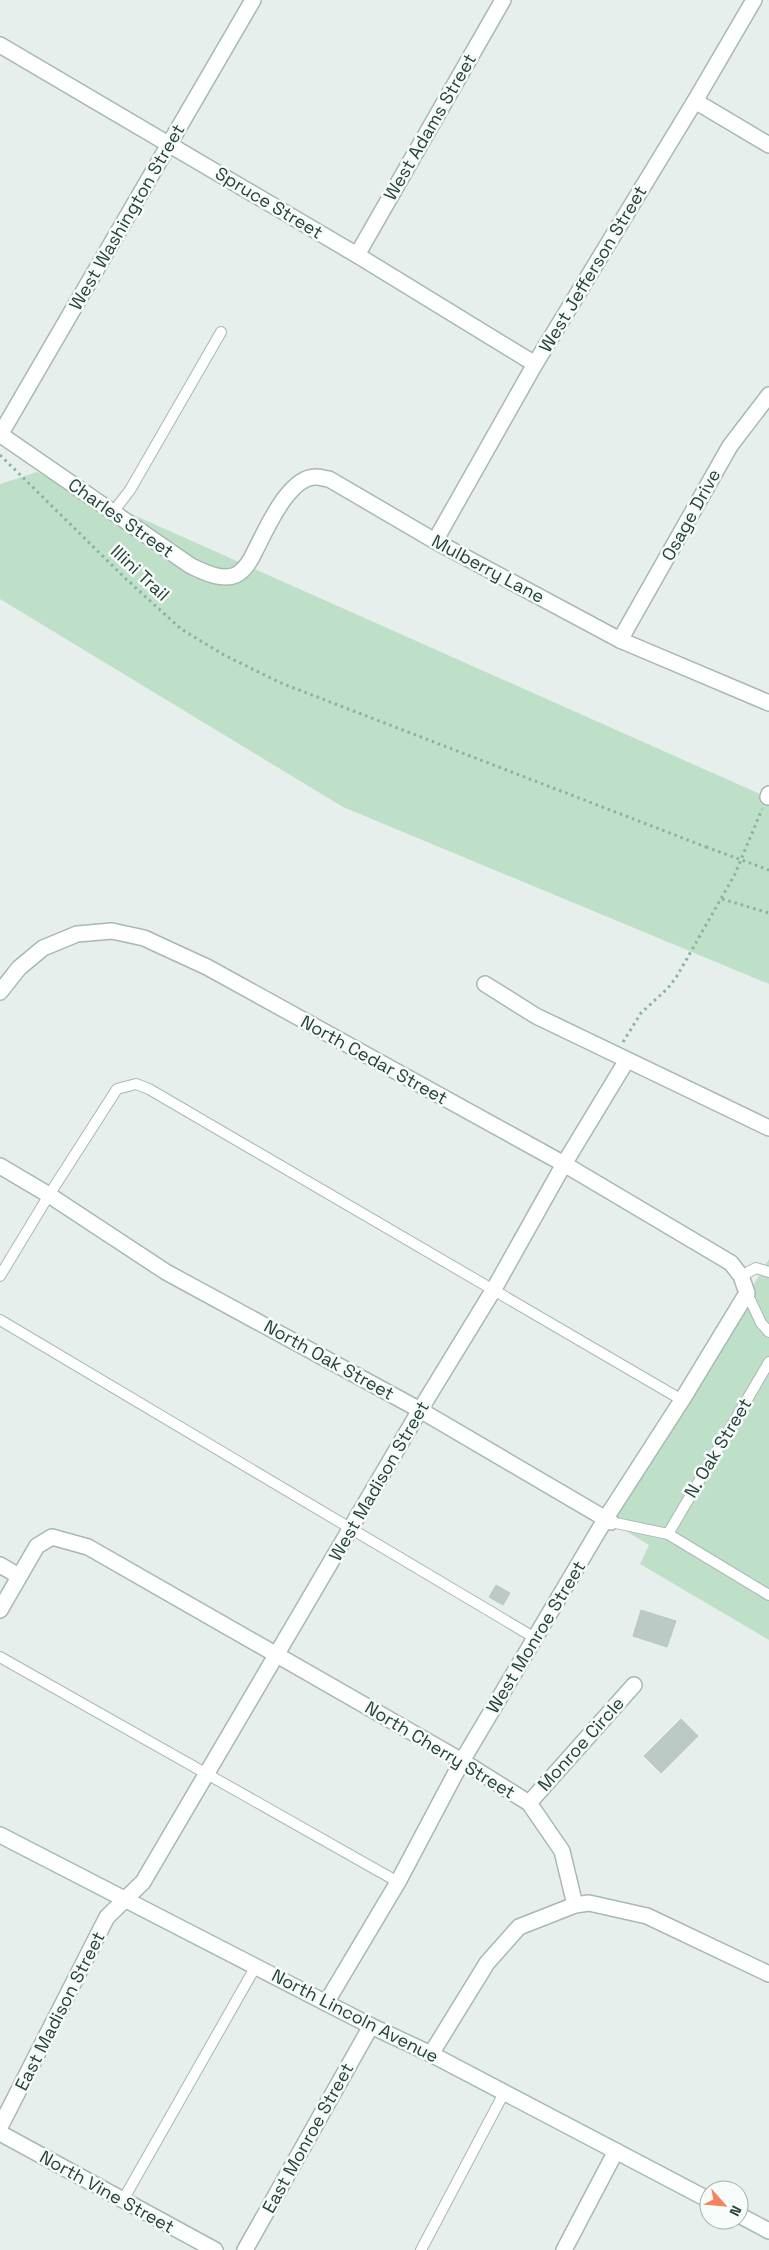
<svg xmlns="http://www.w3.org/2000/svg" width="769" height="2250" font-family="'Space Grotesk',sans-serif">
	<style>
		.green { fill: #bfe0c8 }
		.building { fill: #bbcac4; stroke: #b8c9c2 }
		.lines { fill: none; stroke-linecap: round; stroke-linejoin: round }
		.service-casing { stroke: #a8b8b2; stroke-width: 12 }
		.minor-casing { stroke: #a8b8b2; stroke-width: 18 }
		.secondary-casing { stroke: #a4bbb3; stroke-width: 18 }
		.path { stroke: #86b3a5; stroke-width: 3; stroke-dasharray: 2.5 4; stroke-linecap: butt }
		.service { stroke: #fff; stroke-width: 10 }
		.minor { stroke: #fff; stroke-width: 15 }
		.secondary { stroke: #fff; stroke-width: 15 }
		.path-bridge { stroke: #86b3a5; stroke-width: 3; stroke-dasharray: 2.5 4; stroke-linecap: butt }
		.labels { text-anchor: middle; stroke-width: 5; stroke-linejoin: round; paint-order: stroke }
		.street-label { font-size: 18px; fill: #24423a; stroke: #f7fbf9 }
	</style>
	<rect width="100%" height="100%" fill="#e6efeb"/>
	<g class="green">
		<path d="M37,472l732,326v186l-426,-177 -343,-208v-115z"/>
		<path d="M769,1259v381l-129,-76 9,-19 -38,-23z"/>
	</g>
	<g class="building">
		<path d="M496,1585l14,8 -7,12 -14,-8z"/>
		<path d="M641,1610l35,11 -9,26 -34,-11z"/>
		<path d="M681,1719l17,17 -37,37 -17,-17z"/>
	</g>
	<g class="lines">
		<g class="service-casing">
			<g id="service">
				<path d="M113,512l17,-22 91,-158"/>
				<path d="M0,1276l49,-81 68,-106 19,-5 13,5 533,311"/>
				<path d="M741,1276l15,-8 13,4"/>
				<path d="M747,1293l14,30 8,9"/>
				<path d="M0,1320l535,318"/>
				<path d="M611,1522l57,12 101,61"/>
				<path d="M668,1534l101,-172"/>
				<path d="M0,1657l398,225"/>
				<path d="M123,2200l133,-234"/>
				<path d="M421,2250l83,-157"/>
			</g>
		</g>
		<g class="minor-casing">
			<g id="minor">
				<path d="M0,45l357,210 178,109"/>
				<path d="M695,101l74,44"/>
				<path d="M357,255l146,-255"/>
				<path d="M0,435l253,-435"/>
				<path d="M1,435l190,131c13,6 30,15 45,9 9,-5 15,-15 19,-24 11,-21 34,-76 62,-74 4,0 8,2 12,2l106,62 185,99 149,63"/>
				<path d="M435,541l100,-177 160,-263 59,-101"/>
				<path d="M620,640l110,-194 39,-51"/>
				<path d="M768,797l1,-3"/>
				<path d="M485,984l51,32 233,112"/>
				<path d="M0,992l19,-24 24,-20 34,-14 35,-3 32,7 63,29 357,197 167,99 10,13 6,17 -65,107 -76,118 -144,243 -64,121 -72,121"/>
				<path d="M0,1166l49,29 117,77 254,138 191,112"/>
				<path d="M0,1565l19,11"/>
				<path d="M0,1610l37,-64 15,-9 36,10 374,214 67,42 33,48 13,54"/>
				<path d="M529,1803l105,-118"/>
				<path d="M431,2054l56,-91 32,-36 56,-22 14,-2 58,13 122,58"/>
				<path d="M0,2127l107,-210 36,-35 277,-472 74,-121 70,-125 63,-104"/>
				<path d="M0,2133l215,117"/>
				<path d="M245,2250l126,-224"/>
				<path d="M564,2250l52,-99"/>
			</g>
		</g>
		<g class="secondary-casing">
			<g id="secondary">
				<path d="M0,1835l371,191 60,28 278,146"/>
				<path d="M739,2215l30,16"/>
			</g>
		</g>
		<g class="path">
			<path d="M0,455l125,123 56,51 43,26 57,28 425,164"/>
			<path d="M722,899l47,14"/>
			<path d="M623,1042l18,-29 27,-25 9,-12 58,-102 27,-65"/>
		</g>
		<use href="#service" class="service"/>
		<use href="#minor" class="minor"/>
		<use href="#secondary" class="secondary"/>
		<path class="path-bridge" d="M706,847l63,23"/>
	</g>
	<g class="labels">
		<g class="street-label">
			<text transform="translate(430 127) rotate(-60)" y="6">West Adams Street</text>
			<text transform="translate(269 203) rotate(31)" y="6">Spruce Street</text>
			<text transform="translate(127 217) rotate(-60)" y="6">West Washington Street</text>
			<text transform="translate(593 269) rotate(-59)" y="6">West Jefferson Street</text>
			<text transform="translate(691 515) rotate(-61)" y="6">Osage Drive</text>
			<text transform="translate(121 518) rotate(35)" y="6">Charles Street</text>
			<text transform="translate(488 569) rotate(28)" y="6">Mulberry Lane</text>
			<text transform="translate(140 573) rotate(43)" y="6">Illini Trail</text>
			<text transform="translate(374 1060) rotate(29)" y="6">North Cedar Street</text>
			<text transform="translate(329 1360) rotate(29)" y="6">North Oak Street</text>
			<text transform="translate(718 1448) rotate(-59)" y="6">N. Oak Street</text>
			<text transform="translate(379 1481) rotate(-60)" y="6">West Madison Street</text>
			<text transform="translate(536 1637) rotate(-59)" y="6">West Monroe Street</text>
			<text transform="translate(581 1744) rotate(-48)" y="6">Monroe Circle</text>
			<text transform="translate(440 1750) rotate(31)" y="6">North Cherry Street</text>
			<text transform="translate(60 2011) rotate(-63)" y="6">East Madison Street</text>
			<text transform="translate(355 2016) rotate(27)" y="6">North Lincoln Avenue</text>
			<text transform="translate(308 2138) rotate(-61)" y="6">East Monroe Street</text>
			<text transform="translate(107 2192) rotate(29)" y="6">North Vine Street</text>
		</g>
	</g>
	<g transform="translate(724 2205) rotate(117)"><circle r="24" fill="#f7fbf9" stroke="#a3b1ad"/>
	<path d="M0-4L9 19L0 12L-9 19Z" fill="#f4845f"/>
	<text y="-8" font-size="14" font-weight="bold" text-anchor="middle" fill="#24423a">N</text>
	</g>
</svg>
